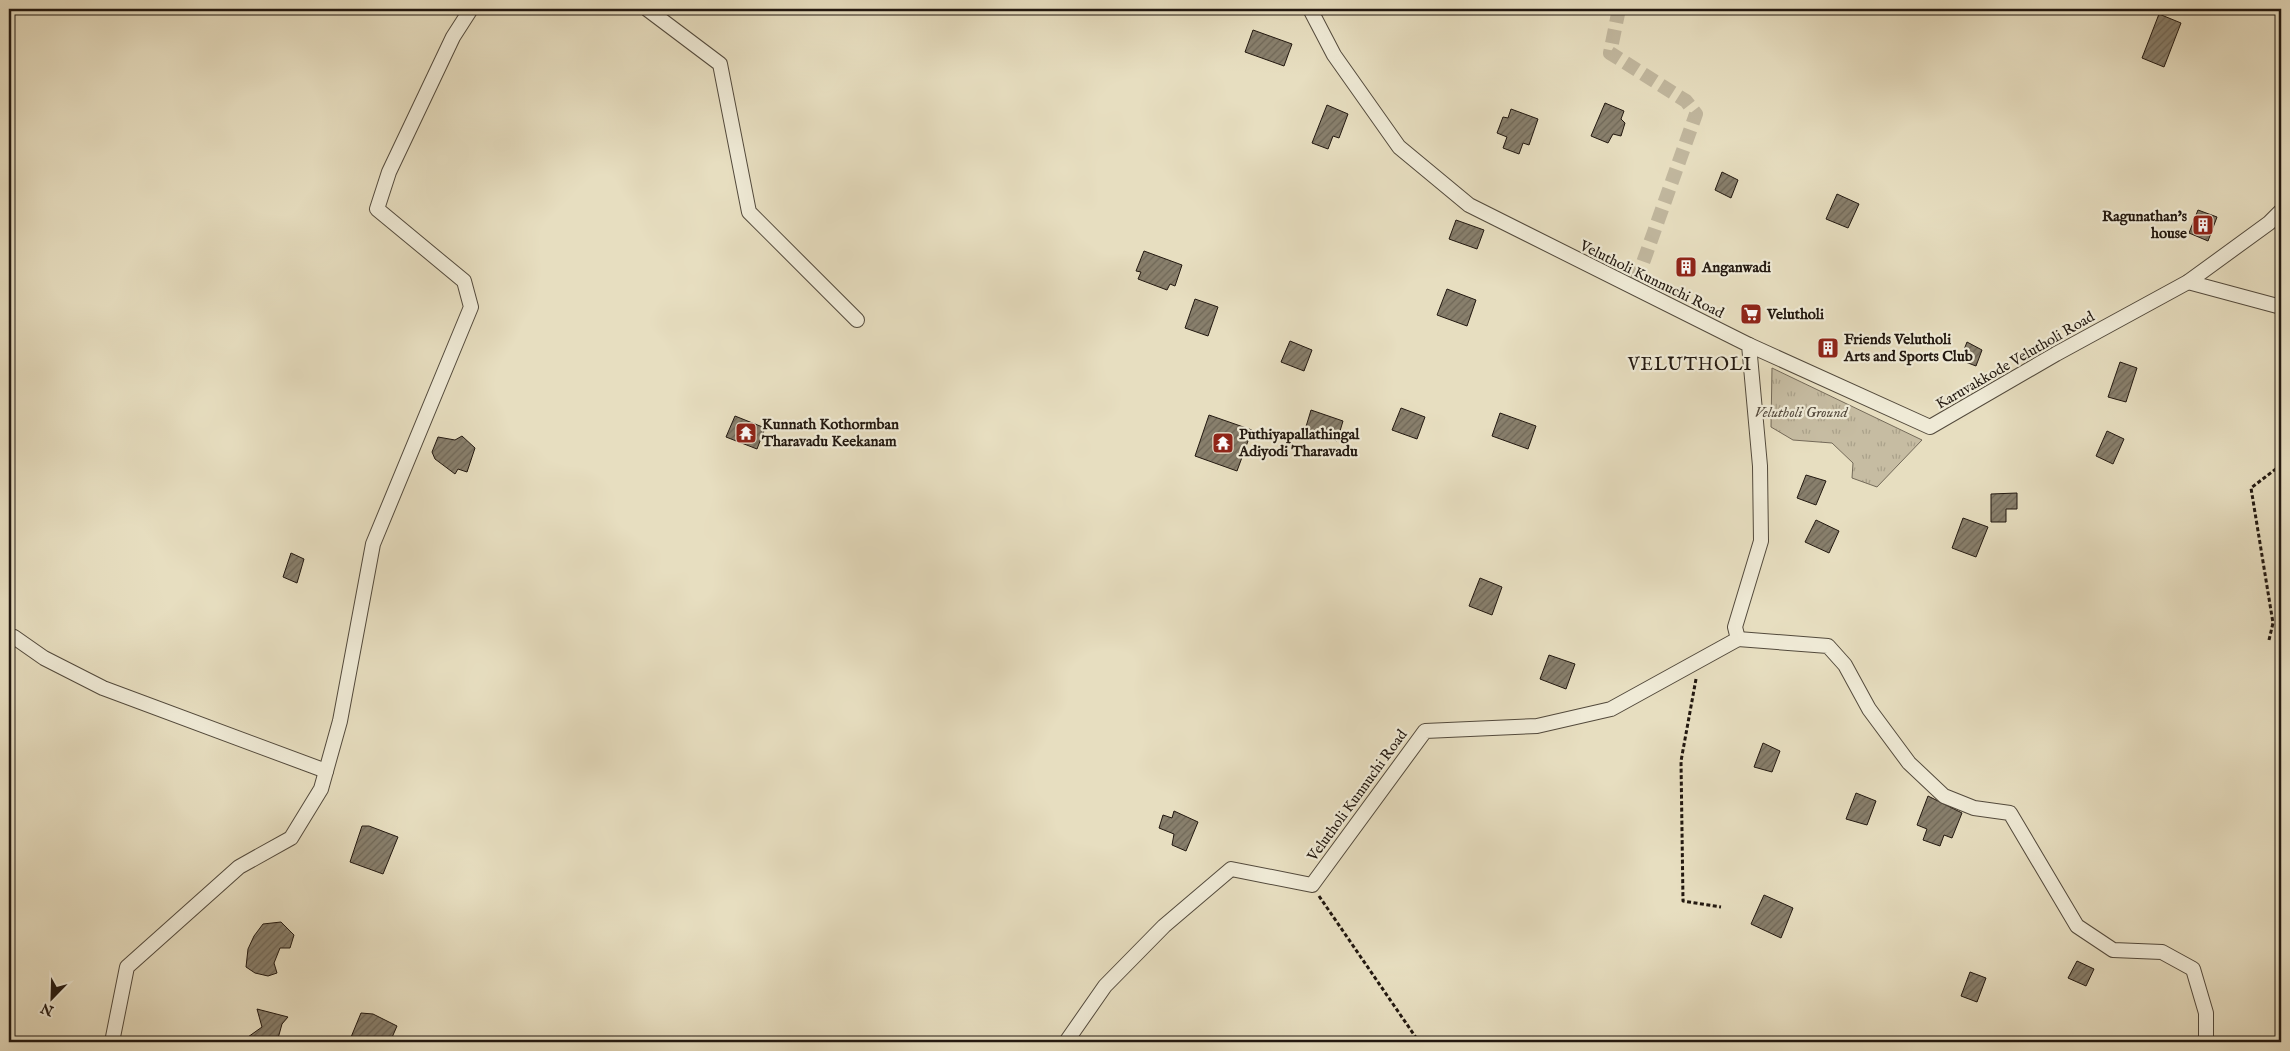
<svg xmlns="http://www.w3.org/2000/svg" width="2290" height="1051" font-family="'IM FELL English',serif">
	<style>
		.park { fill: url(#park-tufts); stroke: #746a59 }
		.building { fill: url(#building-hatch); stroke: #221810 }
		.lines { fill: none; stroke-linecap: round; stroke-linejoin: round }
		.street-tunnel { stroke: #c0b69d; stroke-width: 14; stroke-dasharray: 14 7; stroke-linecap: butt }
		.street-casing { stroke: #534a3c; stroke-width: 16 }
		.path { stroke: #221810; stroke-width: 3; stroke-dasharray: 4 2.5; stroke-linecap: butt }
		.street { stroke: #efead6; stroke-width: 14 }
		.labels { text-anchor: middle; stroke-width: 4.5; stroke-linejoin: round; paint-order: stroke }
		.poi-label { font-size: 15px; font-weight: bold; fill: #221810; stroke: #efead6; text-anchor: start }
		.street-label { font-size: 15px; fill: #221810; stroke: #efead6 }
		.park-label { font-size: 15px; font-style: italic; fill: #53493c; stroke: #efead6 }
		.quarter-label { font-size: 18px; letter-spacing: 1px; fill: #221810; stroke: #efead6 }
	</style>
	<defs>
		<pattern id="park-tufts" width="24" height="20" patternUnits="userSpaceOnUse" patternTransform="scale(1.25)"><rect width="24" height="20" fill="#c6bca2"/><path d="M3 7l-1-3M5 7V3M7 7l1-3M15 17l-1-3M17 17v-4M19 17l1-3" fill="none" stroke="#aaa18a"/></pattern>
		<pattern id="building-hatch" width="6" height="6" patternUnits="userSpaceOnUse" patternTransform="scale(1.25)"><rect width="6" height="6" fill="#887f6c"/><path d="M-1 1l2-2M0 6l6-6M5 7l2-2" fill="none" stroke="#6f6757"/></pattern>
	</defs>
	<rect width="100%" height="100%" fill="#e7dec0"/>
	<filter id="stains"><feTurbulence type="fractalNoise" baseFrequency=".004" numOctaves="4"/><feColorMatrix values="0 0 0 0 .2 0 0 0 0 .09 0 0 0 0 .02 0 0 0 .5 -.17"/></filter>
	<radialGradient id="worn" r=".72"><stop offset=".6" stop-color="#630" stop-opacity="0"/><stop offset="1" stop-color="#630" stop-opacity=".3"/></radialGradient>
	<path class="park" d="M1772,368l150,72 -45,47 -25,-9 1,-15 -21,-20 -39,-3 -22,-13z"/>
	<g class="building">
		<path d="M2159,14l22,9 -17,44 -22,-9z"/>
		<path d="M1253,30l39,14 -8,22 -39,-14z"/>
		<path d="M1605,103l19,8 -3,8 4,4 -4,13 -8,-2 -5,9 -17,-7z"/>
		<path d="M1327,105l21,9 -9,24 -6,-2 -5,13 -16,-6z"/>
		<path d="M1511,109l27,10 -9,26 -6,-2 -4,11 -16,-6 4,-11 -10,-4 6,-16 5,1z"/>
		<path d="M1722,172l16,8 -7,18 -16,-8z"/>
		<path d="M1837,194l22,10 -11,24 -22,-9z"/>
		<path d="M2198,210l19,7 -9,24 -19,-8z"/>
		<path d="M1456,220l28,10 -7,19 -28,-10z"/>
		<path d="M1144,251l38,14 -7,21 -5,-2 -3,6 -29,-11 3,-7 -5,-1z"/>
		<path d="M1447,289l29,11 -9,26 -30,-11z"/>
		<path d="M1195,299l23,8 -10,29 -23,-8z"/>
		<path d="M1290,341l22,9 -8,21 -23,-9z"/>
		<path d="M1967,342l15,8 -6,16 -16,-6z"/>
		<path d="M2120,362l17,6 -11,34 -18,-5z"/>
		<path d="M1401,408l24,9 -8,22 -25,-9z"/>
		<path d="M1311,410l32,11 -6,20 -32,-11z"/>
		<path d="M1500,413l36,13 -8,23 -36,-13z"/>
		<path d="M1209,415l43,15 -15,41 -42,-15z"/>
		<path d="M735,416l30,12 -8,21 -31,-12z"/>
		<path d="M2107,431l17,8 -11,25 -17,-8z"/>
		<path d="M462,436l13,12 -8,24 -9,-3 -3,5 -20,-15 -3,-7 6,-15 17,3z"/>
		<path d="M1806,475l20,6 -10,24 -19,-7z"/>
		<path d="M2017,493v16h-11v13h-15v-28z"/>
		<path d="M1963,518l25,9 -12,30 -24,-9z"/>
		<path d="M1816,520l23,11 -10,22 -24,-11z"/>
		<path d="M291,553l13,6 -7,24 -14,-6z"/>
		<path d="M1480,578l22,9 -10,28 -23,-9z"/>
		<path d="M1549,655l26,9 -9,25 -26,-10z"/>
		<path d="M1763,743l17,8 -8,21 -18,-5z"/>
		<path d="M1856,793l20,8 -9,24 -21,-6z"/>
		<path d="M1928,796l34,17 -10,25 -8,-3 -4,11 -17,-6 4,-11 -10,-4z"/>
		<path d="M1174,811l24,11 -12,29 -14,-6 2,-11 -15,-6 4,-13 9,3z"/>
		<path d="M362,826h7l29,11 -15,37 -33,-12z"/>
		<path d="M1764,895l29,13 -12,30 -30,-14z"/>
		<path d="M281,922l13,13 -4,13h-10l-6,15 3,10 -9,3 -13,-3 -9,-6 2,-18 6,-13 9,-12z"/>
		<path d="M2077,961l17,8 -8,17 -18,-8z"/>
		<path d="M1970,972l16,6 -9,24 -16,-6z"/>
		<path d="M257,1009l31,8 -6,7 -5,18h-36l21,-15z"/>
		<path d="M361,1013l12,1 24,12 -7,16h-41z"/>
	</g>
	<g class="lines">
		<path class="street-tunnel" d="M1619,9l-9,44 76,48 10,13 -62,174"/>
		<g class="street-casing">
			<g id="street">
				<path d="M647,9l73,55 29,148 108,108"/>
				<path d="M2188,282l93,25"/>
				<path d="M1749,345l181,82 126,-73 132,-72 81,-59 12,-12"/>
				<path d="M14,637l30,21 59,30 223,83"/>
				<path d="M1738,639l90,7 17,19 24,44 40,54 35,33 30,12 36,5 67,113 36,24 49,2 31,17 13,44v29"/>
				<path d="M112,1042l15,-75 112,-100 52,-29 30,-49 19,-68 33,-177 98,-237 -7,-26 -87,-72 12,-37 64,-135 18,-28"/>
				<path d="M1066,1042l39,-56 59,-60 67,-57 81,16 113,-154 112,-5 74,-17 127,-70 -3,-12 26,-86 -1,-75 -11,-121 -280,-140 -70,-58 -65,-92 -24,-46"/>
			</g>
		</g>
		<g class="path">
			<path d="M2269,640l4,-17 -22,-135 30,-23"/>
			<path d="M1696,679l-15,82 2,140 38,6"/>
			<path d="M1319,896l100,146"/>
		</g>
		<use href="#street" class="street"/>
	</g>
	<defs>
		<g id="building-square" transform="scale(1.125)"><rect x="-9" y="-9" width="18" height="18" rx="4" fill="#8f2418" stroke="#efead6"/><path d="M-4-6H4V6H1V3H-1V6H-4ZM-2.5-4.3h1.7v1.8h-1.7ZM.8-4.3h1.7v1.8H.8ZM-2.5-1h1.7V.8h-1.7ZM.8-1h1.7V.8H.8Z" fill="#fff"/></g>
		<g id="supermarket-square" transform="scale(1.125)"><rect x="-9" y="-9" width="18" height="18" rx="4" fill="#8f2418" stroke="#efead6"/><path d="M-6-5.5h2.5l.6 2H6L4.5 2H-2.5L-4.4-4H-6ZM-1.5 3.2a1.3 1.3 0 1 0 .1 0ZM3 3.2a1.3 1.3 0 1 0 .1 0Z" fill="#fff"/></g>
		<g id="temple-square" transform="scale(1.125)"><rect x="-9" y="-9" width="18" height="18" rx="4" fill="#8f2418" stroke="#efead6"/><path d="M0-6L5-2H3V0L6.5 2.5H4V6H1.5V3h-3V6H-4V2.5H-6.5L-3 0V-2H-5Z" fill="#fff"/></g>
	</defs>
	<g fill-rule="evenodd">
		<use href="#building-square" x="2203" y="225"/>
		<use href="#building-square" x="1686" y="267"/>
		<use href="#supermarket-square" x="1751" y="314"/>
		<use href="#building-square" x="1828" y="348"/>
		<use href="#temple-square" x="746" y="433"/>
		<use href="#temple-square" x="1223" y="443"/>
	</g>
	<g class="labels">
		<g class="poi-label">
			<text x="2187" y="221" text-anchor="end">Ragunathan's<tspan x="2187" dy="17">house</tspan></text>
			<text x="1702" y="272">Anganwadi</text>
			<text x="1767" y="319">Velutholi</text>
			<text x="1844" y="344">Friends Velutholi<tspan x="1844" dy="17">Arts and Sports Club</tspan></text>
			<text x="762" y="429">Kunnath Kothormban<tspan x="762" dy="17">Tharavadu Keekanam</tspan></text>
			<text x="1239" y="439">Puthiyapallathingal<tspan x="1239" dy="17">Adiyodi Tharavadu</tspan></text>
		</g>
		<g class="street-label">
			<text transform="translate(1652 279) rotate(26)" y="5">Velutholi Kunnuchi Road</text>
			<text transform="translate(2015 360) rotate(-30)" y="5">Karuvakkode Velutholi Road</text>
			<text transform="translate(1357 795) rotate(-54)" y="5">Velutholi Kunnuchi Road</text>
		</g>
		<g class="park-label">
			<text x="1801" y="417">Velutholi Ground</text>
		</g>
		<g class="quarter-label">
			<text x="1690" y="370">VELUTHOLI</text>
		</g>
	</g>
	<rect width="2290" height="1051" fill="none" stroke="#e7dec0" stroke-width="30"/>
	<rect x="10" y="10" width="2270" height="1031" fill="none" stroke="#221810" stroke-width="2.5"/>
	<rect x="15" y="15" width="2260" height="1021" fill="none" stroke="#221810"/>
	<g transform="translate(52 998) rotate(203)" stroke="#efead6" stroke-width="4" paint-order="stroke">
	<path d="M0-4L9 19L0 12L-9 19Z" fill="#221810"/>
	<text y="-8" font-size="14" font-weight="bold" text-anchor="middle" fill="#221810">N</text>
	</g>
	<rect width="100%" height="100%" filter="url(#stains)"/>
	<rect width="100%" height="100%" fill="url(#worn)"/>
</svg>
